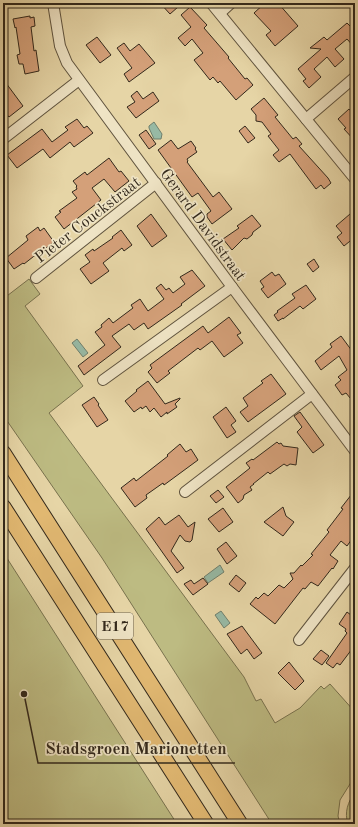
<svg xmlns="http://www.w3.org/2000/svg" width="358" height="827" font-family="'Old Standard TT',serif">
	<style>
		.green { fill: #bdbb82; stroke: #78724e }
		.water { fill: #97b9a4; stroke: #6f7f6d }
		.building { fill: #d4a079; stroke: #32281b }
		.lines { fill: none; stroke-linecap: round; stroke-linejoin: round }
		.minor-casing { stroke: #5f533e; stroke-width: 12 }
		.highway-casing { stroke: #32281b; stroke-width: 17 }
		.minor { stroke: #efe4c5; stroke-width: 10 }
		.highway { stroke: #e3ba73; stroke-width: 15 }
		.labels { text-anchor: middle; stroke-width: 3.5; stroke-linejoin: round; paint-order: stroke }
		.shield { fill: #efe4c5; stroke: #6b604e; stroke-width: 1 }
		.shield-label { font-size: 15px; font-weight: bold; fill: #32281b }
		.street-label { font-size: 16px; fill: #32281b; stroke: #efe4c5 }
		.leader { fill: none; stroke: #32281b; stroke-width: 1.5 }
		.callout-dot { fill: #32281b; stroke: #efe4c5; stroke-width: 1.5 }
		.callout-label { font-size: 17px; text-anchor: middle; font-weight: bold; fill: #32281b; stroke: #efe4c5; stroke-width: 3.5; stroke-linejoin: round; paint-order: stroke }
	</style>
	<rect width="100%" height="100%" fill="#e6d5a6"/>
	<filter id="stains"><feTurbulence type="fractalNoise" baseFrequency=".005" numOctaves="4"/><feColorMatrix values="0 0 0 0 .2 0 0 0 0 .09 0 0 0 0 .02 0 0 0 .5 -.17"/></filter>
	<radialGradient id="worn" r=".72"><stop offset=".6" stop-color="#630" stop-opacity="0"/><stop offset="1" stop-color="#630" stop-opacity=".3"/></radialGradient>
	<g class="green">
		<path d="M29,279l11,15 -15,12 58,80 -34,27 195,264 12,24 5,-2 14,24 25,-15 21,-22 3,3 6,-5 25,28v64l-15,24 -2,16 2,8h-68l-170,-266 -99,-143v-116z"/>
		<path d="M3,552l174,272h-174z"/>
		<path d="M355,792v32h-7c-4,-12 0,-22 7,-32z"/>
	</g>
	<g class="water">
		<path d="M154,122l8,12 -1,5h-7l-5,-11v-2z"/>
		<path d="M77,339l11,14 -5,4 -11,-14z"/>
		<path d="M220,565l4,7 -16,11 -4,-6z"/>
		<path d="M221,611l9,12 -6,5 -9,-13z"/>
	</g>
	<g class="building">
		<path d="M160,3h15l3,4 -8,7z"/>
		<path d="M265,3h13l20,23 -23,20 -9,-11 5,-4 -17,-18z"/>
		<path d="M190,7l17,18 -3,3 25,29 -1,1 17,21 2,-1 6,7 -17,15 -16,-19 -2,2 -5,-6 -3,3 -16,-20 9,-7 -11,-14 -7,7 -7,-8 13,-11 -10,-12z"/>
		<path d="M30,16v2l4,-1 1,9 -4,1 3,24 2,-1 3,21 -14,3 -2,-10h-4l-2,-9 3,-1 -4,-27 -1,1 -2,-9z"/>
		<path d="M347,23l8,8v17l-8,-9 -12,10 9,10 -9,8 -8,-10 -13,12 7,8 -12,11 -6,-7 3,-2 -8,-10 23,-20 -11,-1 14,-11 3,3z"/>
		<path d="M97,37l14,18 -11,8 -14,-18z"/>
		<path d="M124,43l6,8 9,-7 16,19 -26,19 -5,-8 8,-6 -15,-20z"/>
		<path d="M3,79l20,27 -14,11 -6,-7z"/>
		<path d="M137,91l6,8 10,-7 6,9 -23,17 -9,-11 8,-5 -4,-6z"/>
		<path d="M264,98l14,17 -3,2 18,22 3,-2 6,7 -3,2 29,32 3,5 -7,6 -3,-4 -5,4 -26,-35 -11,8 -6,-7 6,-5 -11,-14 3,-2 -9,-12 -6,-1v-6l-5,-6z"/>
		<path d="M349,109l6,7v25l-11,-12 2,-1 -8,-9z"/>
		<path d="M77,119l7,9 3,-2 6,7 -19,14 -4,-5 -20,16 -7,-9 -26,19 -10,-13 35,-26 10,13 16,-12 -3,-3z"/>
		<path d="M245,126l10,12 -7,5 -9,-12z"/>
		<path d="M146,130l10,14 -7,5 -10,-14z"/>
		<path d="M171,140l7,9 13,-8 5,7 -1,1 2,3 -10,7 1,2 -1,1 26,35 6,-5 13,17 -20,15 -5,-7v-3l4,-3 -13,-18 -6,4 -34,-47z"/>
		<path d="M109,158l10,14 2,-1 8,10 -14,11 -11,-13 -12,9 9,12 -37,29 -9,-12 6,-5 -2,-1 18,-13 -5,-6 5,-3 -1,-2 1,-1 -4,-5 12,-9 2,3z"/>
		<path d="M151,214l16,22 -15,11 -15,-21z"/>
		<path d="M350,214l5,6v17l-11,9 -7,-9 5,-4 -6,-7z"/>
		<path d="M252,215l9,11 -8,6 -1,3 -5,4 -3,-1 -12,12 -9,-11 16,-11 -2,-2z"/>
		<path d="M38,227l2,4 4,-3 10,14 -16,12v-1l-14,11 -1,-1 -9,6 -8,-11 22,-18 -2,-4z"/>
		<path d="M121,230l11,15 -8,6 -2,-3 -19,15 6,8 -18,13 -11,-15 10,-7 -5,-7 8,-6 1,2 19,-13 -1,-1z"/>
		<path d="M314,259l5,8 -6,5 -6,-8z"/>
		<path d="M192,270l13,16 -24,18 1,1 -34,24 -4,-6 -10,7 -5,-6 -17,12 9,11 -37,28 -6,-9 27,-21 -10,-13 7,-5 -1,-2 8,-7 4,5 20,-15 -2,-3 9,-6 8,12 16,-12 -8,-11 5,-4 5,6 3,-2 4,5 12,-9 -5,-7z"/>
		<path d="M272,272l3,4 4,-2 7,10 -18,14 -7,-9 3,-2 -4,-6z"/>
		<path d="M306,285l10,14 -13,10 -3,-3 -17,13v-1l-5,3 -4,-6 4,-3 -1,-1 18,-13 -3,-4z"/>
		<path d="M229,317l12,16 -4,2 6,8 -19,14 -12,-16 -12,9 -2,-2 -30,23 2,2 -13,10 -9,-11 4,-4 -2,-3 53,-39 5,7z"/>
		<path d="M341,336l14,19v49l-9,-11 -4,2 -7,-10 6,-5 -3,-3 9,-7 -8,-14 -18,14 -6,-9 17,-14 -2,-3z"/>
		<path d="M271,374l15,20 -38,28 -8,-10 8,-6 -5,-8 20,-15 -2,-2z"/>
		<path d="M148,381l17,23 15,-6v1l-5,5 2,3 -10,7v-2l-6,5 -7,-9 -4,4 -4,-6 -4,3 -1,-2 -7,5 -9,-11 12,-10 -1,-1z"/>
		<path d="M94,397l5,7 -1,1 10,15 -11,7 -15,-22z"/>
		<path d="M226,407l10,14 -5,4 5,7 -9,6 -14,-21z"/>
		<path d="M300,412l24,33 -11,8 -16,-21 5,-5 -8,-11z"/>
		<path d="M277,442l2,2 2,-1 2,3 15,2 -2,17 -6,-1 -3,2 -3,-2 -14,10 -2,-2 -15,12h1l-4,3 2,3 -8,5 -1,4 -5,4 -12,-16 24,-19 -4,-5 6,-4 1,1z"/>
		<path d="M180,444l6,8 5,-3 7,11 -34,25 -1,-2 -17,12 1,3 -12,9 -14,-19 13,-10 2,3 32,-25 -1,-1z"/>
		<path d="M218,490l6,7 -8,6 -6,-7z"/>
		<path d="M355,490v52l-3,-3 -5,7 -6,-5 -11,14 8,6 -5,8 -1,-1 -14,18 -7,-4 -6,7 -2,-1 -28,36 -25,-20 6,-7 2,2 6,-6 4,3 11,-11 5,3 9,-9 -3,-6h4l7,-8 1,1 11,-11 -2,-1 18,-22 -2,-2 16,-21 -2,-1z"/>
		<path d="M283,507l3,9 8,6 -11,14 -19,-14z"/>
		<path d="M223,508l10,14 -14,10 -11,-13z"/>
		<path d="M179,515l9,12 7,-5 -3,18 -2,2 -5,-1 -5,-6 -9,16 13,17 -7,5 -31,-44 13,-12 6,8z"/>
		<path d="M226,542l11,14 -10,8 -10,-15z"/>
		<path d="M236,575l10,8 -7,9 -10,-8z"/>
		<path d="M203,578l5,6 -15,11 -9,-11 7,-4 3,4z"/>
		<path d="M347,612l8,6v27l-15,20 -3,-2 -4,5 -7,-5 21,-30 -2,-2 1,-2 -7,-5z"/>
		<path d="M242,626l20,27 -8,6 -7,-10 -6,5 -14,-20z"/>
		<path d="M321,650l8,6 -7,9 -9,-6z"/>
		<path d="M289,662l15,19 -9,9 -17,-17z"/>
	</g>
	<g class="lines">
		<g class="minor-casing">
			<g id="minor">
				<path d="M53,3l7,43 7,17 165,224 123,164"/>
				<path d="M211,3l144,176"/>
				<path d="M220,13l11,-10"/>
				<path d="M306,119l49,-42"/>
				<path d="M3,139l76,-59"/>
				<path d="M36,278l120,-95"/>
				<path d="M103,380l129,-93"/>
				<path d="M185,492l127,-98"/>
				<path d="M299,640l56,-72"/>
			</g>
		</g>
		<g class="highway-casing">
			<g id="highway">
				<path d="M3,453l237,371"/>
				<path d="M3,507l203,317"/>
			</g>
		</g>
		<use href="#minor" class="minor"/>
		<use href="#highway" class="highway"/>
	</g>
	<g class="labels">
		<rect class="shield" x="97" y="613" width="36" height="26" rx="3"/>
		<g class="shield-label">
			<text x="115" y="631">E17</text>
		</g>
		<g class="street-label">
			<text transform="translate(87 219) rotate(-38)" y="6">Pieter Couckstraat</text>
			<text transform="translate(204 224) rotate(54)" y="6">Gerard Davidstraat</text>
		</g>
	</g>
	<path class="leader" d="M24 694L38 763H235"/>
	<circle class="callout-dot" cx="24" cy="694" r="4"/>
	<g class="callout-label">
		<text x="136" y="754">Stadsgroen Marionetten</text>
	</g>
	<rect width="358" height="827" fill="none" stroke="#e6d5a6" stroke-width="16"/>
	<rect x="4" y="4" width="350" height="819" fill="none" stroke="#32281b" stroke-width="2"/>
	<rect x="8" y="8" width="342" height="811" fill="none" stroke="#32281b"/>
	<rect width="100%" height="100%" filter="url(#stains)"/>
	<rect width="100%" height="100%" fill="url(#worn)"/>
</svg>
